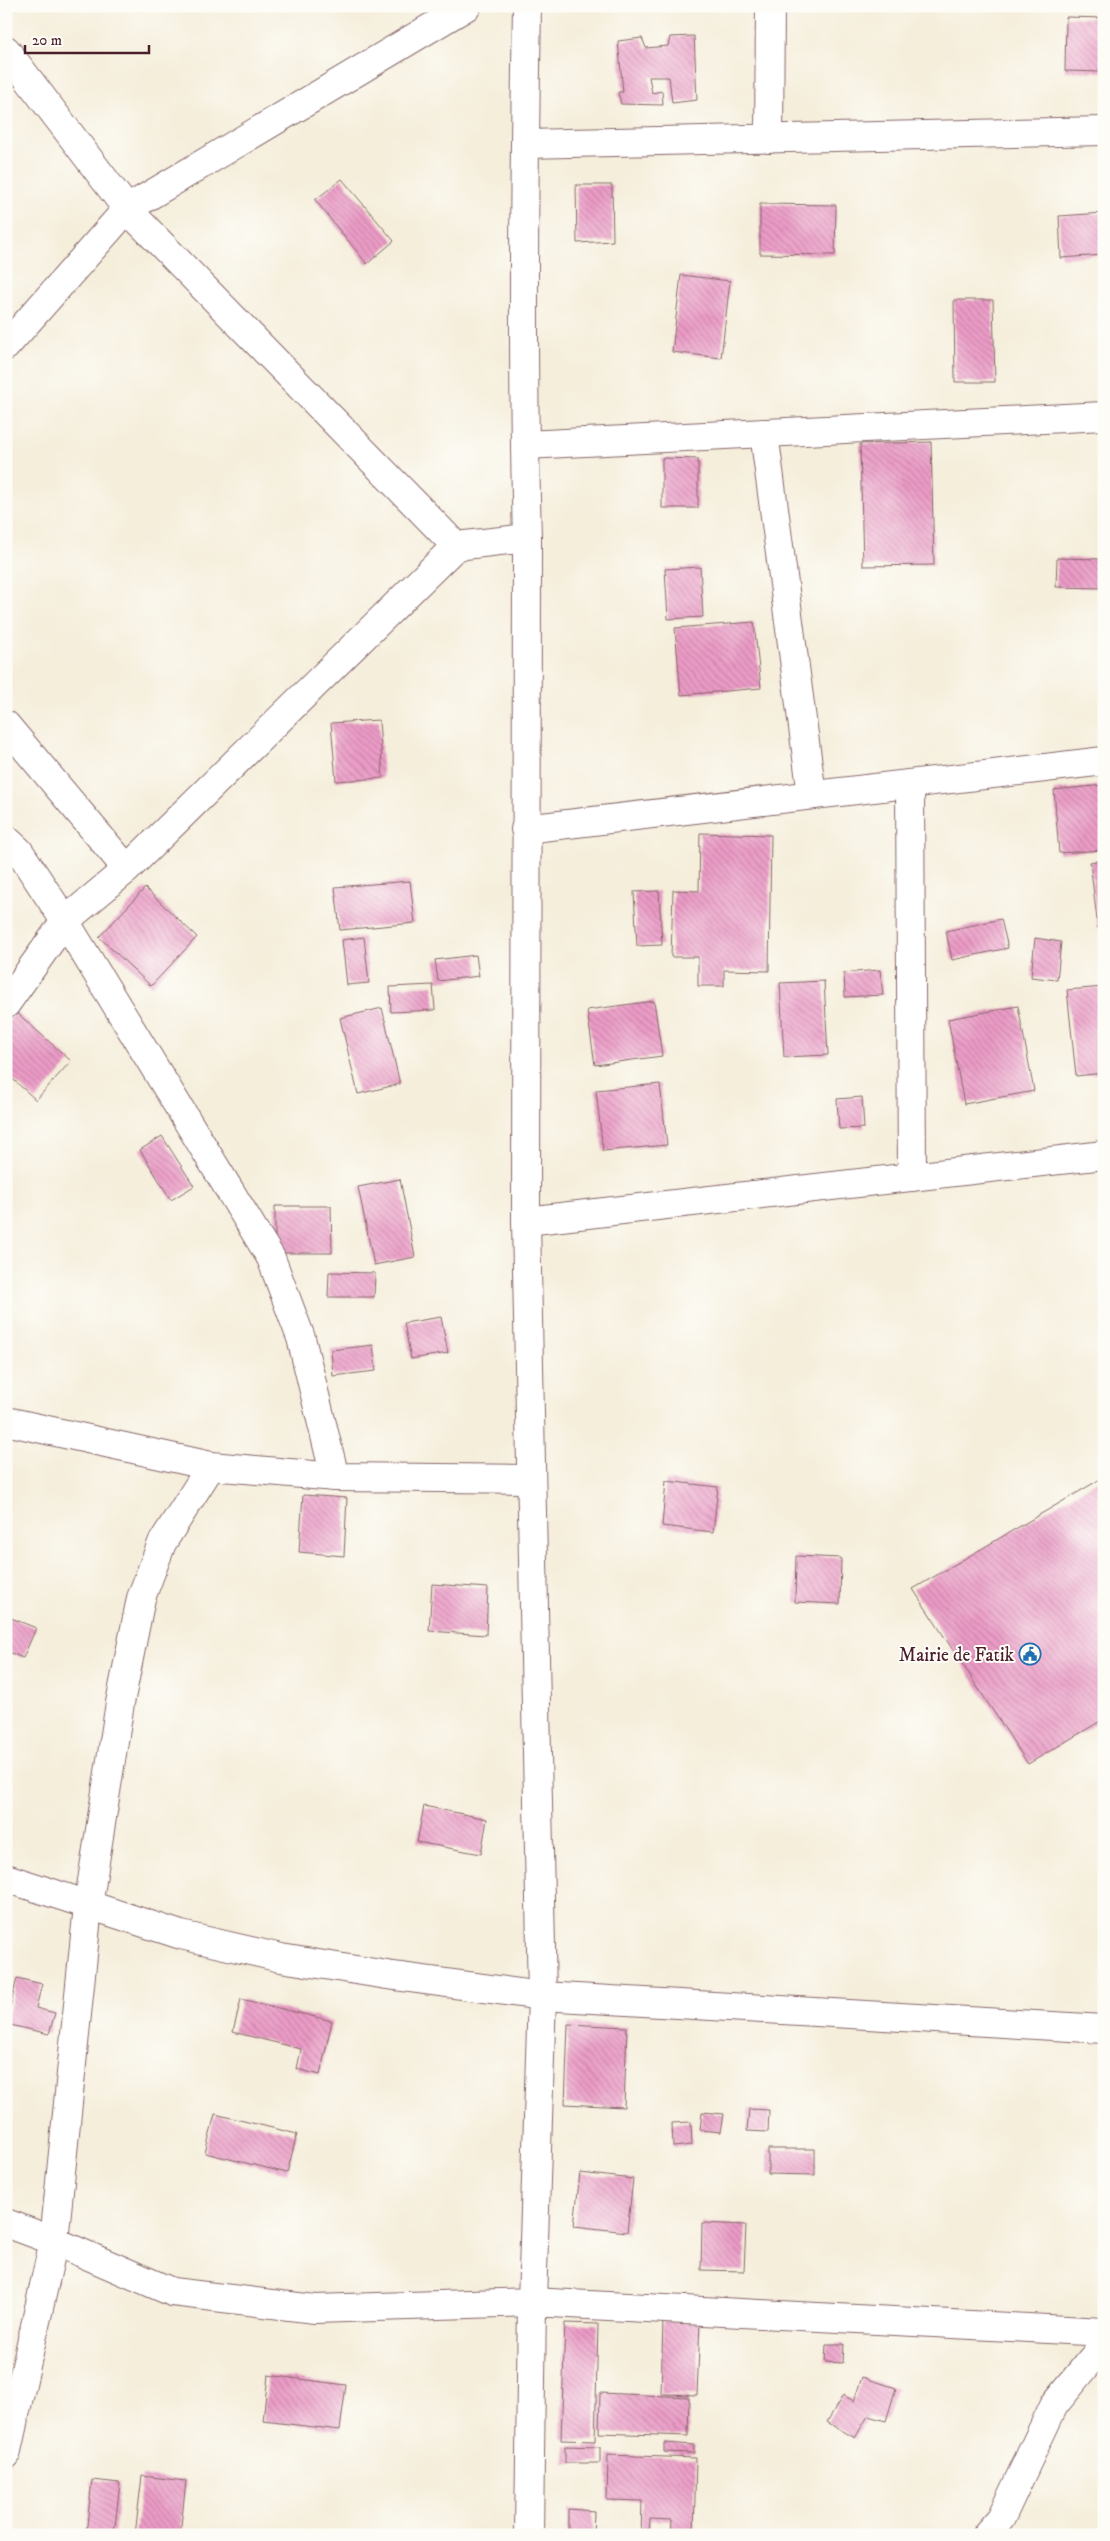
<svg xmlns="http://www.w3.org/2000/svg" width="1110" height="2541" font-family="'IM FELL DW Pica',serif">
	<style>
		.building { fill: url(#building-back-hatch) }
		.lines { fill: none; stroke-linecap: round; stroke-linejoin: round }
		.minor-casing { stroke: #866769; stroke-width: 30 }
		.tertiary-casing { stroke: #866769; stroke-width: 30 }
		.minor { stroke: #fff; stroke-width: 28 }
		.tertiary { stroke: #fff; stroke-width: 28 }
		.labels { text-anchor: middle; stroke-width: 4; stroke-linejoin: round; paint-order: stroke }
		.poi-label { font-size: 19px; fill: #4a1f2b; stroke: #fdfcf7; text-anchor: end }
	</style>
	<defs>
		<pattern id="building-back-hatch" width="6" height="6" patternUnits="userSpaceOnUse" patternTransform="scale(1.25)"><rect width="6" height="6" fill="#ec9cc7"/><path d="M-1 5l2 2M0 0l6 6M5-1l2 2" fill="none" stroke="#c17fa2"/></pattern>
	</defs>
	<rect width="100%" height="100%" fill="#fdfcf7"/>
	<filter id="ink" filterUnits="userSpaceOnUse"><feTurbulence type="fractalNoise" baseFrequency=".02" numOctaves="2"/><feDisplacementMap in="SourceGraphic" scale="10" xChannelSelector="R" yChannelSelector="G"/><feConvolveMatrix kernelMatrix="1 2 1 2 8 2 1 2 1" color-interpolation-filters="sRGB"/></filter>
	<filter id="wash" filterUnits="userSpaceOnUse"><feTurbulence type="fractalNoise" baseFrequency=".0096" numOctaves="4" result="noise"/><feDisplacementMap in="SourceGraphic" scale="20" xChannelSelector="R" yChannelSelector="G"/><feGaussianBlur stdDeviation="1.12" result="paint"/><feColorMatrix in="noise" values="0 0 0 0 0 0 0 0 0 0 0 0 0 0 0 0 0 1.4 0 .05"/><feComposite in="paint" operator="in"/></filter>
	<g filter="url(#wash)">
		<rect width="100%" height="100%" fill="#f5eedb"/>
		<g id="blocks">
			<g class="building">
				<path d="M1066,17l38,1v54l-39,-1z"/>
				<path d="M694,36l3,64 -25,3 -3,-26h-20l3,16 10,-2 1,14 -42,-1 -3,-12h5l-5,-51 24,-3 4,10 22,-2 2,-9z"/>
				<path d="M342,179l52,62 -27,23 -52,-64z"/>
				<path d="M576,185h36l1,56 -36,2z"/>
				<path d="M760,204l76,1 -1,50 -75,-1z"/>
				<path d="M1104,213v42l-43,3 -2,-42z"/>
				<path d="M681,275l49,6 -9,77 -49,-6z"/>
				<path d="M954,300h39l2,82h-40z"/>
				<path d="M931,442l3,123 -71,1 -3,-122z"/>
				<path d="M662,458l36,1v49h-36z"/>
				<path d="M1057,558l47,1v29l-48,-1z"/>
				<path d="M700,567l3,50 -35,2 -3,-50z"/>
				<path d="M754,622l7,66 -80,7 -6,-67z"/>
				<path d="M379,720l4,58 -47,3 -5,-58z"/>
				<path d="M1104,785v65l-45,3 -5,-63z"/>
				<path d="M700,833l71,2 -2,136 -45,-1v16h-26v-29h-27l2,-67 26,1z"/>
				<path d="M1104,860v67l-6,1 -8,-66z"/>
				<path d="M410,881l5,42 -75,7 -5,-43z"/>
				<path d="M145,888l52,49 -46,49 -52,-49z"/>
				<path d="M659,891l3,54 -25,1 -3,-54z"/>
				<path d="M1001,919l7,29 -56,12 -6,-29z"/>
				<path d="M364,937l5,46 -22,2 -5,-45z"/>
				<path d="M1035,938l26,4 -4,38 -26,-3z"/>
				<path d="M476,955l3,21 -41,5 -3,-21z"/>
				<path d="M880,970l3,25 -38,2 -1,-24z"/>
				<path d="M824,981l4,74 -44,2 -4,-74z"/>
				<path d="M433,985l2,25 -44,2 -1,-25z"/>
				<path d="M1104,987v86l-28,3 -9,-86z"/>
				<path d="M654,1001l8,55 -67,9 -8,-55z"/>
				<path d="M1018,1006l16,85 -70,13 -16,-85z"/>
				<path d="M382,1008l18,76 -42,10 -18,-76z"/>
				<path d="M16,1012l55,49 -35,39 -30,-27v-50z"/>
				<path d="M660,1084l7,61 -64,6 -7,-61z"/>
				<path d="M862,1097l2,31 -25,1 -2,-30z"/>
				<path d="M162,1136l32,50 -23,14 -31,-50z"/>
				<path d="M400,1179l15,78 -41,8 -16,-78z"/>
				<path d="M275,1206h56l1,47h-57z"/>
				<path d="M329,1272l46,1 -1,24h-46z"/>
				<path d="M441,1317l7,36 -37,6 -7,-36z"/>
				<path d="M373,1345l3,26 -43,5 -2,-26z"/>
				<path d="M1104,1477v242l-76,45 -115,-175z"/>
				<path d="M666,1481l52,6 -5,45 -51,-6z"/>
				<path d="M303,1495l44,3 -3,58 -45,-4z"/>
				<path d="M796,1556l45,2 -1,46 -45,-2z"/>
				<path d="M432,1584l56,4 -2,47 -57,-4z"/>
				<path d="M6,1616l30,12 -13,30 -17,-7z"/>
				<path d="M424,1806l63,13 -6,35 -64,-12z"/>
				<path d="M17,1978l25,6 -6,24 19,5 -6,21 -43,-10z"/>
				<path d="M241,1999l91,22 -12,54 -23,-6 4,-20 -68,-17z"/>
				<path d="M568,2024l59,3 -3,80 -59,-3z"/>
				<path d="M749,2109l20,1 -1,22 -21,-1z"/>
				<path d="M702,2112l22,2 -3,18 -21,-2z"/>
				<path d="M215,2114l82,20 -10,39 -82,-20z"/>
				<path d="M691,2122l1,23 -19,2 -1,-24z"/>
				<path d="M768,2149h47v26l-47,-1z"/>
				<path d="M580,2173l53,6 -6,53 -53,-6z"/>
				<path d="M702,2223l44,2 -2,46 -43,-1z"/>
				<path d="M663,2320l37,2 -3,73 -36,-1z"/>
				<path d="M565,2323l33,1 -3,117 -34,-1z"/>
				<path d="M826,2344h18l-1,19 -18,-1z"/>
				<path d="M268,2375l78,10 -6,45 -77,-9z"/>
				<path d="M862,2377l34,11 -10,33 -18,-5 -13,22 -28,-16 16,-27 11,6z"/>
				<path d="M600,2393l89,4 -1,39 -89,-3z"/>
				<path d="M664,2443l30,2v8l-30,-1z"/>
				<path d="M565,2446l35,1v16h-35z"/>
				<path d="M608,2455l88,3 -2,77h-23l1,-15 -22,-1 -1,16h-8l1,-34 -35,-1z"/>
				<path d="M142,2476l44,5 -6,54h-45z"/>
				<path d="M92,2480l28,3 -6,52 -28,-1z"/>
				<path d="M568,2509l26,2 -1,24h-25z"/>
			</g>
		</g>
	</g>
	<g filter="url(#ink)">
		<use href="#blocks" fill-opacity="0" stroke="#866769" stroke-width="1"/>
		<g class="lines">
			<g class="minor-casing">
				<g id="minor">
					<path d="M527,6c-3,177 -5,355 0,532l-1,683 16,775 -10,306 -3,233"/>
					<path d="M6,50l121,159 329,337"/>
					<path d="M769,139l1,-133"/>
					<path d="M525,144l579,-13"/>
					<path d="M6,346l121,-137 340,-203"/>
					<path d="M764,433l48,362"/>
					<path d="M525,445l579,-29"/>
					<path d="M6,725l121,144"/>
					<path d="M910,784l2,393"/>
					<path d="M525,829l579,-68"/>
					<path d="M6,839l13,12 46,70 206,337 30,80 34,139"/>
					<path d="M6,1004l59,-83 62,-52 329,-323 71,-8"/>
					<path d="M526,1221l578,-66"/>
					<path d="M6,1421l205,45 124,11 196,2"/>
					<path d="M6,2223l48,18 118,51 143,17 217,-7 572,30"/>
					<path d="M6,2455l48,-214 34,-335 32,-203 21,-105 21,-55 49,-77"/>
					<path d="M986,2535l15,-17 53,-113 50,-61"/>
				</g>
			</g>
			<g class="tertiary-casing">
				<path id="tertiary" d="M6,1878l175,57 100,23 106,17 155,21 562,33"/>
			</g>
			<use href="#minor" class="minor"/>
			<use href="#tertiary" class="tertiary"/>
		</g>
	</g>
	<defs>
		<g id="civic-ring" transform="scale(1.125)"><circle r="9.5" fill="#fdfcf7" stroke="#1f6fb2" stroke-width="1.5"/><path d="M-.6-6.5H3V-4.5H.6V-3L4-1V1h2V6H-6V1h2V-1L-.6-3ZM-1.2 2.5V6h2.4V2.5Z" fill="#1f6fb2"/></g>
	</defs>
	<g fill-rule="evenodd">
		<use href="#civic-ring" x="1030" y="1654"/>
	</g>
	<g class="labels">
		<g class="poi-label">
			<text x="1014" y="1661">Mairie de Fatik</text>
		</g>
	</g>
	<rect width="1110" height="2541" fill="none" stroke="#fdfcf7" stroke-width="25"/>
	<path d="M25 45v8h124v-8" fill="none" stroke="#4a1f2b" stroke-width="2.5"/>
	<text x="32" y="45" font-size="15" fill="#4a1f2b" stroke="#fdfcf7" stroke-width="4" paint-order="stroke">20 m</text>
</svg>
